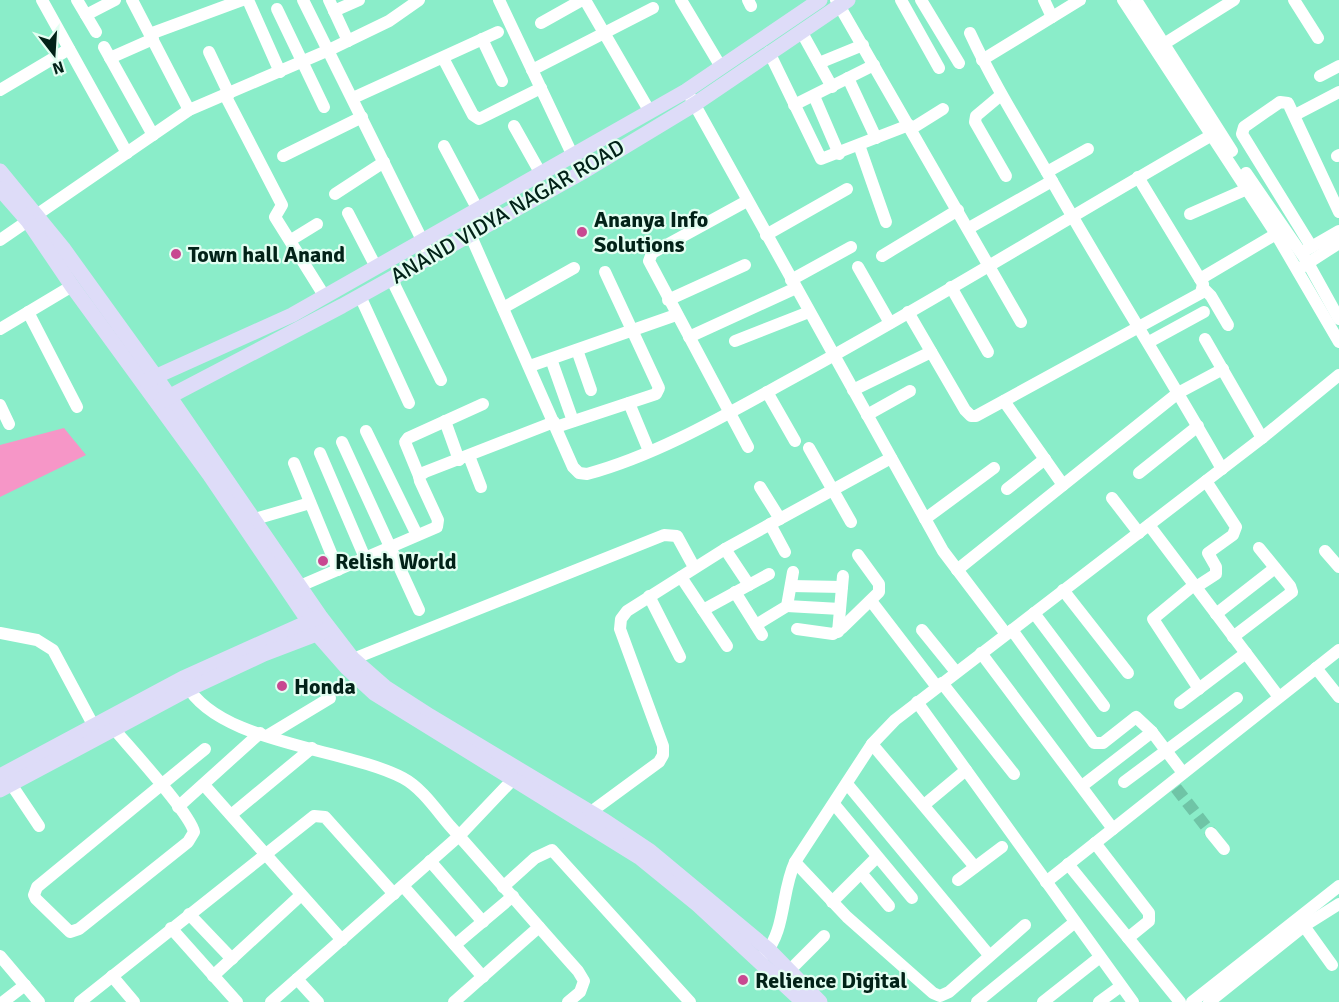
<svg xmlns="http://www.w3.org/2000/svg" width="1339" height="1002" font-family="Signika,sans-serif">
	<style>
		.water { fill: #f696c7 }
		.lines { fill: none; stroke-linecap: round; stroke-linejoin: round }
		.minor-tunnel { stroke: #6fc4a6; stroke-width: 12; stroke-dasharray: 12 6; stroke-linecap: butt }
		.minor { stroke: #fff; stroke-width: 12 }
		.major { stroke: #dedcf8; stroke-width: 15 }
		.poi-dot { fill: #c84891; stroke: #e3fef2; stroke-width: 2 }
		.labels { text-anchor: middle; stroke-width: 4.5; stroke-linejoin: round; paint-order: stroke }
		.street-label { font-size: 22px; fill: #022218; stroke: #e3fef2 }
		.poi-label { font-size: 22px; font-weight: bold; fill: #022218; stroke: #e3fef2; text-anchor: start }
	</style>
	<rect width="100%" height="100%" fill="#8aedc9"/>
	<path class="water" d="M64,428l22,27 -86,42v-52z"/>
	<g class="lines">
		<path class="minor-tunnel" d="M1176,788l35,45"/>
		<g class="minor">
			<path d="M42,0l85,153"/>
			<path d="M77,0l19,32"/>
			<path d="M132,0l57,110"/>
			<path d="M248,0l32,72"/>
			<path d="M303,0l127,256"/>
			<path d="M329,0l19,41"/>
			<path d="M499,0l82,173"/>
			<path d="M585,0l65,112"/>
			<path d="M681,0l40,67"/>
			<path d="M748,0l3,6"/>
			<path d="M836,0l185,322"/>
			<path d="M901,0l38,68"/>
			<path d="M921,0l38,63"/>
			<path d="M1044,0l8,17"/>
			<path d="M1123,0l153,234 63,108"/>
			<path d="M1136,0l96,151"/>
			<path d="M1294,0l24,38"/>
			<path d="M277,9l47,98"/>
			<path d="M334,11l25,-11"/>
			<path d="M86,15l29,-15"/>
			<path d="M541,23l41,-23"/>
			<path d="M801,31l31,56"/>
			<path d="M970,33c24,52 54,99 82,148 55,97 115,191 170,288"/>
			<path d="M150,34l92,-34"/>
			<path d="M482,39l20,42"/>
			<path d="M104,47l49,88"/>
			<path d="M1159,47l75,-47"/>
			<path d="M209,52l20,42"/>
			<path d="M769,52l52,107 88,-34"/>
			<path d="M110,58l43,-19"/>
			<path d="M443,58l30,57 6,4 62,-31"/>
			<path d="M982,60l98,-60"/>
			<path d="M819,63l44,-18"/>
			<path d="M532,70l121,-62"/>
			<path d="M1320,76l19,-10"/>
			<path d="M848,78l28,60"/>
			<path d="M0,90l69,-41"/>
			<path d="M225,95l57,110 -7,12 50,80"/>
			<path d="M1001,95l-25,21 -1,6 31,54"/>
			<path d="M814,96l25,58"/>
			<path d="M353,98l145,-66"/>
			<path d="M691,98l252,453 63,83"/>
			<path d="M794,105l80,-40"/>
			<path d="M1295,115l44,-23"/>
			<path d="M514,126l27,48"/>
			<path d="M911,129l32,-20"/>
			<path d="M859,145l27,77"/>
			<path d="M444,146l34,64"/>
			<path d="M283,156l79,-39"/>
			<path d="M1337,156l2,-1"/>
			<path d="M1047,172l41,-23"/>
			<path d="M1246,173l62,90 31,56"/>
			<path d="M335,194l49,-32"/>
			<path d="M747,201l-95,52 -3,8 99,186"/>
			<path d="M348,213l28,54"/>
			<path d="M1190,214l57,-25"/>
			<path d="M969,228l83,-47"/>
			<path d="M470,234l103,233 6,6 8,1c74,-20 145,-63 213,-100 139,-76 274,-160 412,-239"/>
			<path d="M766,235l81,-46"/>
			<path d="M0,240l189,-130 140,-60 60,-29 30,-21"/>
			<path d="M291,240l26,-16"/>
			<path d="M1311,246l-69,-112 2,-7 36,-25 8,1 51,109"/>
			<path d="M1306,250l33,-19"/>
			<path d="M882,256l76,-46"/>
			<path d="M858,267l32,56"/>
			<path d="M1302,267l37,-24"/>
			<path d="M391,278l50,102"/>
			<path d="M1200,279l76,-45"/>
			<path d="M791,280l60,-33"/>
			<path d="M951,287l37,65"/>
			<path d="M1204,289l7,7 17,29"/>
			<path d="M360,296l49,107"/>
			<path d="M668,300l77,-35"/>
			<path d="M503,308l71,-40"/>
			<path d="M28,312l49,95"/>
			<path d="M908,312l57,98 6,6h5l225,-123 2,-9 -65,-107"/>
			<path d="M0,329l72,-43"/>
			<path d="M689,337l107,-49"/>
			<path d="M1205,339l57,99"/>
			<path d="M735,341l74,-29"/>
			<path d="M1149,342l55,-30"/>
			<path d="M577,350l14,40"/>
			<path d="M551,359l22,62"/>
			<path d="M530,366l146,-51"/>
			<path d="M853,390l78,-38"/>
			<path d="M767,392l28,49"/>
			<path d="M1004,401l59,84"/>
			<path d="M629,403l20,48"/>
			<path d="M0,405l9,19"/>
			<path d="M867,415l43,-24"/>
			<path d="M445,421l14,39"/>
			<path d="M556,427l100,-33 3,-6 -54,-116"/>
			<path d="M366,431l51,104"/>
			<path d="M342,442l77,168"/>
			<path d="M809,448l42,74"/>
			<path d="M320,453l45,105"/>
			<path d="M469,456l12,31"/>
			<path d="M294,463l44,107"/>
			<path d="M1139,473l59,-47"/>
			<path d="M419,476l-14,-34 3,-4 75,-34"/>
			<path d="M760,487l20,32"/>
			<path d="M1007,489l38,-30"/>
			<path d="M1112,498l27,35"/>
			<path d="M255,519l55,-16"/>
			<path d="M925,519l69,-51"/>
			<path d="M770,524l15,28"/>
			<path d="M1149,525l130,172"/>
			<path d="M725,549l24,36"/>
			<path d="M1325,551l14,16"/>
			<path d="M957,570l221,-177 45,-24"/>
			<path d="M681,577l46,69"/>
			<path d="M1194,585l-41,34 46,70"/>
			<path d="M300,586l137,-59 1,-7 -18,-39 -1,-5 6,-4 129,-50"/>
			<path d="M791,586l51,1"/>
			<path d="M1196,587l20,-13v-7l-8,-14 25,-18 3,-8 -30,-46"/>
			<path d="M1063,590l65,83"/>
			<path d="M735,592l27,43"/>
			<path d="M649,596l31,61"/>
			<path d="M871,601l66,86"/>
			<path d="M787,606l53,3"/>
			<path d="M703,610l66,-36"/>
			<path d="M1034,613l70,93"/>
			<path d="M1216,614l59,-46"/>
			<path d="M756,625l31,-19 6,-34"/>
			<path d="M797,629l36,5 9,-6 37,-36v-8l-21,-29"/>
			<path d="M922,630l34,42"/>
			<path d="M1012,630l82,113h9l33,-26 16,15 31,41"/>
			<path d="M838,632l5,-56"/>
			<path d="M0,633l37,7 16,10 45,84"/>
			<path d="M1233,637l59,-45 -2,-6 -31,-38"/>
			<path d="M981,653l132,176"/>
			<path d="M353,659l311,-124 13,1 17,31"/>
			<path d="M1316,668l23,29"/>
			<path d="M942,683l72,91"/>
			<path d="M186,684c32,60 160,64 217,94 19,10 34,33 48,49 43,48 84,96 127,144l6,10 -4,11 -12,10"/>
			<path d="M917,702l216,300"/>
			<path d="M1180,703l66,-50"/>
			<path d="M111,723l3,6c16,19 76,84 80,103l-6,10 -109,87 -9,3 -34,-33 -2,-4 3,-8 168,-138"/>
			<path d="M267,736l63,-38"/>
			<path d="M872,744l103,123"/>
			<path d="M1124,782l113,-84"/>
			<path d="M11,784l28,42"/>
			<path d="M204,785l138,155"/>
			<path d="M848,785l141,170"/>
			<path d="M1082,786l70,-54"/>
			<path d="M834,804l78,94"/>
			<path d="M924,805l42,-35"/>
			<path d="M178,807l82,-74"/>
			<path d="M231,815l81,-67"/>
			<path d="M584,817l75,-55 4,-7v-9l-43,-117 1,-10 6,-8 98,-62 166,-91"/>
			<path d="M1211,833l13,16"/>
			<path d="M1095,843l54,70v8l-21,17"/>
			<path d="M430,861l53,61"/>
			<path d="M795,862l52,55 86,76 7,3 9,-4 76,-67"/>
			<path d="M1068,864l112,138"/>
			<path d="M861,873l28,33"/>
			<path d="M958,880l44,-33"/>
			<path d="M1046,882l293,-232"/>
			<path d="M403,886l80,91"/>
			<path d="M503,887l32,-29 17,-8 138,152"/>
			<path d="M832,902l45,-45"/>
			<path d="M189,914l43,45"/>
			<path d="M1304,926l28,39"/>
			<path d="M171,928l66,74"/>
			<path d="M455,945l58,-49"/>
			<path d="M764,955c22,-24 17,-63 31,-93l77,-118 23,-24 367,-282 77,-63"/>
			<path d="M0,956l39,46"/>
			<path d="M790,970l34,-34"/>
			<path d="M112,976l22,26"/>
			<path d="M213,976l88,-81"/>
			<path d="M297,979l21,23"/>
			<path d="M3,1002l22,-17"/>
			<path d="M80,1002l234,-186 11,1 69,77"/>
			<path d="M271,1002l188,-166 59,-62"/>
			<path d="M454,1002l85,-75"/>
			<path d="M977,1002l98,-80"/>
			<path d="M1043,1002l57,-45"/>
			<path d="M1099,1002l22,-16"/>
			<path d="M1192,1002l147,-116"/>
			<path d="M1209,1002l95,-76 35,-22"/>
		</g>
		<g class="major">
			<path d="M0,171l63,77 93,129 164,239 33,43 32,28 45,29 175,105 45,30 119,99 51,52"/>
			<path d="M0,189l28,32 44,65 137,188 109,161 29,33 27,25 265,164 59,48 105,97"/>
			<path d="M146,381l146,-66 394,-224 134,-91"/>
			<path d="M161,401l181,-95 239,-133 114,-69 153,-104"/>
			<path d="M0,776l183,-98 134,-60"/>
			<path d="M0,790l189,-101 75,-35 63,-24"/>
		</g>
	</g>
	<g class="poi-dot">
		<circle cx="582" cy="232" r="6"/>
		<circle cx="176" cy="254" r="6"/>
		<circle cx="323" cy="561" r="6"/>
		<circle cx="282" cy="686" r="6"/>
		<circle cx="743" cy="980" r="6"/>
	</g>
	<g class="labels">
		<g class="street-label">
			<text transform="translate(507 211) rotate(-30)" y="8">ANAND VIDYA NAGAR ROAD</text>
		</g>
		<g class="poi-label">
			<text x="594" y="227">Ananya Info<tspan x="594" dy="25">Solutions</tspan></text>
			<text x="188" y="262">Town hall Anand</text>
			<text x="335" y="569">Relish World</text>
			<text x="294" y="694">Honda</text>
			<text x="755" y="988">Relience Digital</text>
		</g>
	</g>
	<g transform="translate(54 54) rotate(163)" stroke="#e3fef2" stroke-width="4.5" paint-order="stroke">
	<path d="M0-4.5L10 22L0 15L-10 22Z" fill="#022218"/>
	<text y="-9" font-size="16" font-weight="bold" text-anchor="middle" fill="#022218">N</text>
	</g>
</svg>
